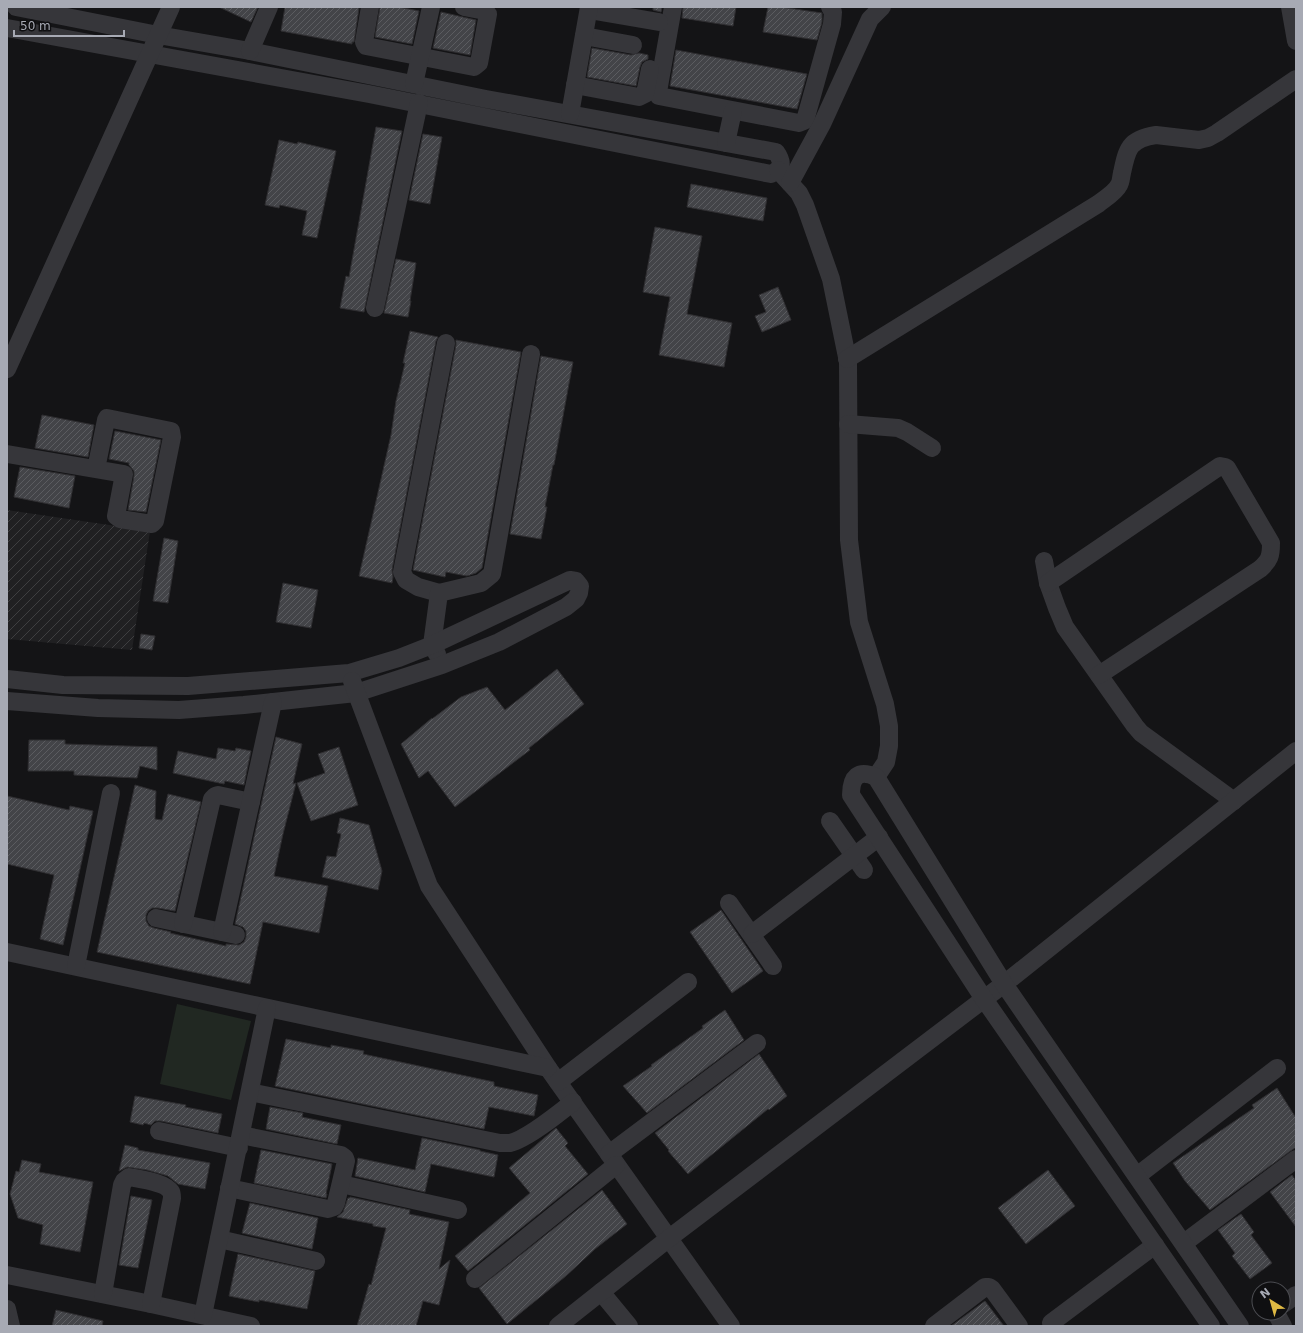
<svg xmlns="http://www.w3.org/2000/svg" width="1303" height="1333" font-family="'DejaVu Sans',sans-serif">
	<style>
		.industrial { fill: url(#industrial-furrows) }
		.garden { fill: #212822 }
		.building { fill: url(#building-hatch); stroke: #2f2e31 }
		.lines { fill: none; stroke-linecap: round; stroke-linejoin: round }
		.minor { stroke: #36363a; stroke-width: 18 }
	</style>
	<defs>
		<pattern id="industrial-furrows" width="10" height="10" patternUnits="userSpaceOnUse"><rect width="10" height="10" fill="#202022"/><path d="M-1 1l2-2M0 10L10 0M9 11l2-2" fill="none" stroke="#3e3e40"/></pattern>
		<pattern id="building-hatch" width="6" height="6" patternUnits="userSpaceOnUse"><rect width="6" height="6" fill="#434448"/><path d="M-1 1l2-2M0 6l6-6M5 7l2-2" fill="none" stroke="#5b5c60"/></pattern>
	</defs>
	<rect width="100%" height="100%" fill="#141416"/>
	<path class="industrial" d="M7,510l143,21 -18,119 -125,-11z"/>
	<path class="garden" d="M177,1004l74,17 -20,79 -71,-16z"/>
	<g class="building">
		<path d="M219,7h39l-7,15z"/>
		<path d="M285,7h66l8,1 -5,34h-2v2l-71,-13z"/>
		<path d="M380,7h19l20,4 -7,33 -37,-7z"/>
		<path d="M653,7h9l-1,5 -8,-2z"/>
		<path d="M683,7h53l-3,19 -51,-8z"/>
		<path d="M768,7h13l41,6v9l-5,18 -54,-8z"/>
		<path d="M441,12l35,8 -6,35 -37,-7z"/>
		<path d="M592,48l39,7 8,-2 9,2v4l-6,3 -2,5 -4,19 -49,-9z"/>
		<path d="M676,50l131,24 -10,35 -127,-23z"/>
		<path d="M376,127l26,4 -38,181 -24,-4 6,-32 3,1z"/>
		<path d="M423,134l19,3 -12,67 -21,-4z"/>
		<path d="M279,140l18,4 1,-2 38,9 -19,87 -15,-3 5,-24 -27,-6 -1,3 -14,-3z"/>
		<path d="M691,184l76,14 -4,23 -76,-14z"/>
		<path d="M655,227l47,9 -15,78 45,9 -8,44 -65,-12 11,-58 -27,-5z"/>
		<path d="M396,259l20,4 -6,38h1l-3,16 -24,-4z"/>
		<path d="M778,287l13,33 -29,12 -7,-16 11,-4 -7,-17z"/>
		<path d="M410,331l28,6 -2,4 -44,229 1,7 -1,6 -33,-7 32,-141 5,-34 9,-38h-2z"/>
		<path d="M456,340l65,12 -39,216 -6,5 -9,3 -21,-4 -1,5 -32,-7 43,-225z"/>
		<path d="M541,356l32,6 -19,103h-1l-8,42h2l-6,32 -31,-5z"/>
		<path d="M42,415l52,10 -6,32 -53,-9z"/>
		<path d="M115,431l46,9 -15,72 -18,-2 6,-34v-5l-5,-6v-2l-20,-4z"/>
		<path d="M20,467l55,9 -6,32 -55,-11z"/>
		<path d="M164,538l14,3 -10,62 -15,-2z"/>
		<path d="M283,583l35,7 -7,38 -35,-6z"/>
		<path d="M141,634l14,2 -3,14 -13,-2z"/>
		<path d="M557,669l27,35 -55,44 1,2 -75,57 -27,-36 -9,7 -18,-34 31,-26v1l29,-22 26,-10 18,23z"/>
		<path d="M276,737l26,7 -9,40 3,-1 -13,51 -9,42 54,10 -9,47 -56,-11 -13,62 -153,-32 38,-167 21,6 -1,28 7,1 6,-26 33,8 -26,109 -17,-3h-6l-4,3 -2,4v6l3,5 5,2 17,4 -1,1 56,13v-2l13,1 5,-3 2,-5v-6l-3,-4 -8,-3z"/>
		<path d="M29,740h36v4l92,3v23l-17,-4 -3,12 -63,-3v-4h-46z"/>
		<path d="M339,747l19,58 -47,16 -14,-38 28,-10 -7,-19z"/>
		<path d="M218,748l17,3 1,-3 15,3 -7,34 -19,-4 -1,3 -51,-11 5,-22 38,8z"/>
		<path d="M7,796l62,14 1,-4 23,5 -30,134 -23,-6 14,-64 -47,-11z"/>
		<path d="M340,818l29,7 13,46 -4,19 -56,-13 5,-21 9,1 5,-23 -4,-1z"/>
		<path d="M721,910l42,61 -31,22 -42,-61z"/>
		<path d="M725,1010l19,30 -97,73 -24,-27 29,-20 -1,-1 52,-37 -1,-2z"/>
		<path d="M286,1039l45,9v-3l33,6 -1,3 131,28v4l44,9 -4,21 -45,-9 -5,22 -209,-43z"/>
		<path d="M759,1054l28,42 -18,14 -1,-1 -80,65 -20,-23 1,-1 -14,-17z"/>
		<path d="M1277,1088l19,30v29l-86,63 -25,-29 -12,-18 81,-55 -2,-3z"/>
		<path d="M135,1096l51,9 -1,2 37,7 -4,19 -57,-12h-6l-4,4 -7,-2 -1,2 -13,-3z"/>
		<path d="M270,1107l33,6 -1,4 39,8 -4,19 -71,-15z"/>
		<path d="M556,1128l12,15 -3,3 23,28 -120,97 -13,-15 75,-63 -21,-25z"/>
		<path d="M422,1138l58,12v1l18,4 -4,22 -63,-13 -6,28 -70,-16 3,-18 57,12z"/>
		<path d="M125,1145l13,3v2l72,13 -5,26 -27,-5 -10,-8 -21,-6 -20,-3 -8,4z"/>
		<path d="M261,1150l71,14 -6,30h1l-1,4 -72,-15z"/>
		<path d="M22,1160l19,4 -2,8 54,10 -13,70 -40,-8 3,-19 -25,-7 -8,-24 6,-23 3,1z"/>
		<path d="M1048,1170l27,36 -49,38 -28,-36z"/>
		<path d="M1292,1175l4,6v46l-26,-35z"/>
		<path d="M602,1190l25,34 -32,25 -29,27 -59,48 -28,-36z"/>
		<path d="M131,1196l21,4 -14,68 -19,-3z"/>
		<path d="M350,1197l60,13 -1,4 40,8 -10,47 11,-9 -11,45 -16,-4 -7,25h-59l12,-42 2,1 15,-57 -13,-2v-2l-36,-7 6,-5 5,-14h2z"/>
		<path d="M250,1203l68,15 -6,31 -70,-16z"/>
		<path d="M1241,1214l13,18 -3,3 21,28 -22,16 -18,-23 3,-3 -17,-23z"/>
		<path d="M238,1254l77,17 -8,38 -48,-9v2l-30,-6z"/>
		<path d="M985,1301l19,25h-53z"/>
		<path d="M56,1310l47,11 -1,5h-50z"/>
	</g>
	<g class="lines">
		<g class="minor">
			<path d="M370,7l-6,35 2,4 108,21 5,-4 9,-49 -3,-3 -21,-4"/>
			<path d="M673,7l-15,85 1,4 140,27 5,-2 2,-4 26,-93 1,-12 -3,-5"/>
			<path d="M1290,7l6,34"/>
			<path d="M589,10l70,12"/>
			<path d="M7,28l362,66 402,80c12,-5 12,-12 5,-22l-290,-53 -236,-48 -92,-16 -142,-28"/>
			<path d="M584,36l49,9"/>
			<path d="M250,51l19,-44"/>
			<path d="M414,84l17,-77"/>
			<path d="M575,85l64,12 6,-3 5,-25"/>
			<path d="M570,114l19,-107"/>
			<path d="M726,143l7,-32"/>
			<path d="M778,170l21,23 6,12 26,74 17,83 1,178 10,82 26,82 4,22v20l-3,16 -10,15"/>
			<path d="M790,183l32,-59 48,-105 12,-12"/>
			<path d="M375,308l44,-205"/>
			<path d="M847,359l251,-155c6,-5 17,-11 21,-19 2,-3 2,-8 3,-12 5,-24 7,-34 34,-38l43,5 9,-2 9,-5 79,-54"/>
			<path d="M7,369l164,-362"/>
			<path d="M848,424l50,4 9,4 25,16"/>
			<path d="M7,454l117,20 -8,42 4,3 32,5 3,-3 17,-84 -1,-6 -64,-13 -1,2 -10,49"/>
			<path d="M1044,561l4,22 9,25 8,19 70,99 6,7 93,68"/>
			<path d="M1048,583l172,-117 5,1 2,1 44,75c0,13 -1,17 -11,26l-161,106"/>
			<path d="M439,593l-21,-6 -12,-7 -4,-8 44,-229"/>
			<path d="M437,654l-5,-9 7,-52 42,-10 11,-9 39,-220"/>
			<path d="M7,679l56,6 125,1 161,-13 50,-15 33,-13 138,-65 6,1 4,5 -1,7 -3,6 -10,8 -67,35 -57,23 -86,28 -112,12 -65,5 -81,-2 -91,-7"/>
			<path d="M352,681l77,205 119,182 183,258"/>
			<path d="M830,821l34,49"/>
			<path d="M729,903l44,63"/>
			<path d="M156,918l80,17"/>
			<path d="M183,924l29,-125 3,-3 3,-1 33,7"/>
			<path d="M222,932l51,-230"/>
			<path d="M752,934l127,-97"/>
			<path d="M7,952l541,116"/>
			<path d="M76,966l35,-173"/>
			<path d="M558,1082l130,-100"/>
			<path d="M250,1092l250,51c3,0 7,0 10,0 17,-4 48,-29 63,-41"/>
			<path d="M159,1131l80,17"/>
			<path d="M609,1154l148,-111"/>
			<path d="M1137,1176l140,-108"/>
			<path d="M341,1184l117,26"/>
			<path d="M229,1188l99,21 6,-2 2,-4 10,-42 -1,-3 -4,-3 -100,-20"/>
			<path d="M219,1239l97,22"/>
			<path d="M1184,1243l112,-84"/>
			<path d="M7,1275l144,29 100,22"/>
			<path d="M475,1279l141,-114"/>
			<path d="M601,1292l28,34"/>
			<path d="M103,1294l19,-109 2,-4 5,-4c9,2 37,5 42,15 1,0 1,5 1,6l-21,106"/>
			<path d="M1283,1304l13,-9"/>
			<path d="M7,1309l4,17"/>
			<path d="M1276,1313l7,13"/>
			<path d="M203,1315l64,-307"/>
			<path d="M558,1326l110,-87 316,-240 20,-15 292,-233"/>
			<path d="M934,1326l51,-39h4l3,2 27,37"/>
			<path d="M1053,1326l-2,-3 104,-78"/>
			<path d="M1211,1326l-227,-327 -133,-204c0,-18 7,-26 25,-18l128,207 236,342"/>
		</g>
	</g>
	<rect width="1303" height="1333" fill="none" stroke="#a7aab4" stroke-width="16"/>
	<g transform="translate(1271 1301) rotate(323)"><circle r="19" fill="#0f0f11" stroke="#4c4d52"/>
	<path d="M0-3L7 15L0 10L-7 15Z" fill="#deb944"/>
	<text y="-6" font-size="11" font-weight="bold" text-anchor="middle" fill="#a7aab4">N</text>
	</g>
	<path d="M14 30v6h110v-6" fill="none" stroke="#a7aab4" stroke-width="2"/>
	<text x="20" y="30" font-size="12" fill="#a7aab4" stroke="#0f0f11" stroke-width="3" paint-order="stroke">50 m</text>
</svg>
